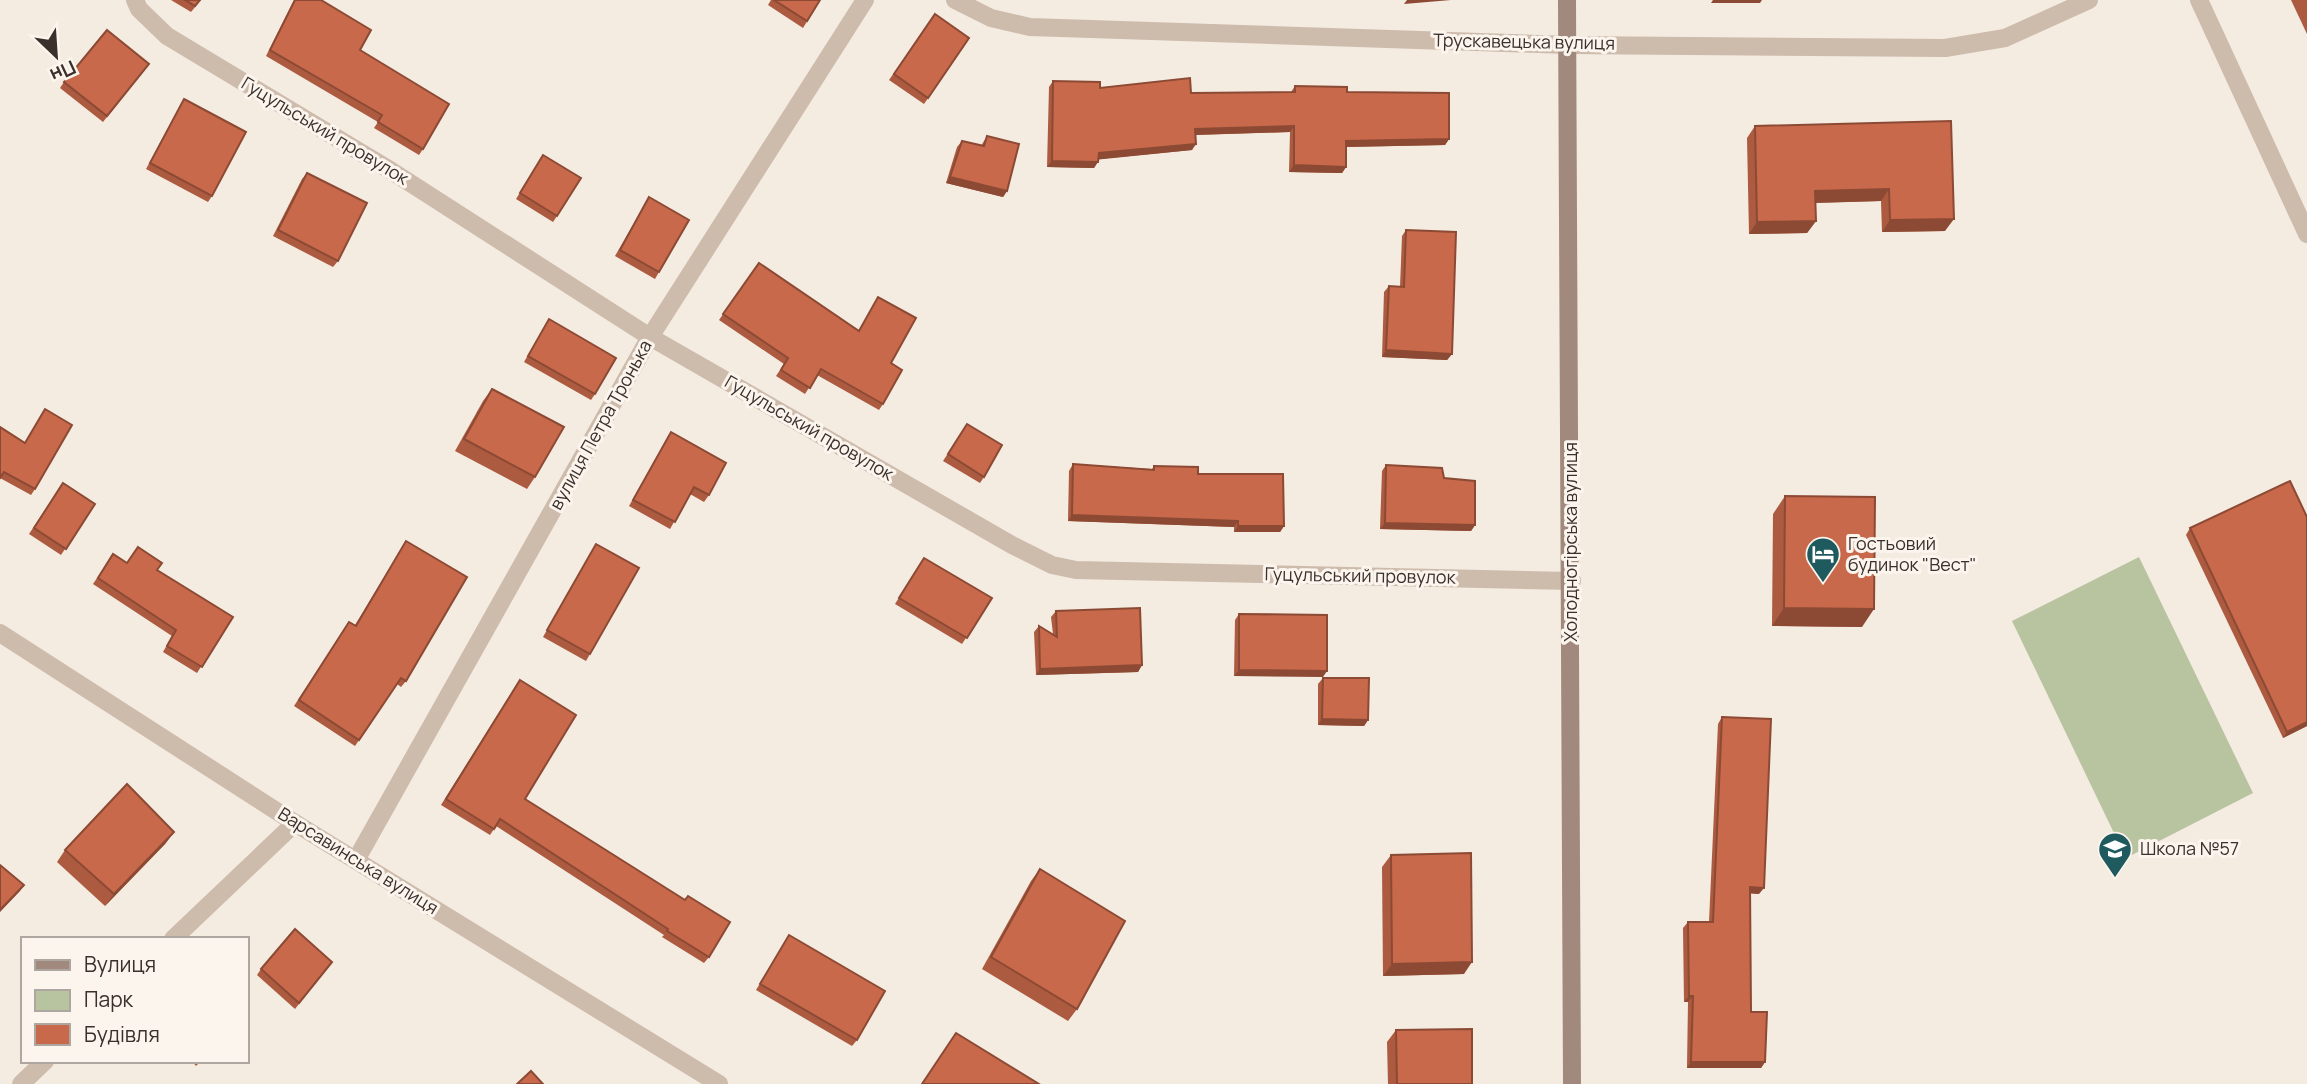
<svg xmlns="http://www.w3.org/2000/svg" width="2307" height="1084" font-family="Manrope,sans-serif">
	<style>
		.park { fill: #b8c4a0 }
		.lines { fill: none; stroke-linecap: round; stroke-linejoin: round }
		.minor { stroke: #cdbbac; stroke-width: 18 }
		.secondary { stroke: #a18a7d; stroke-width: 18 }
		.wall { fill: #ac5a40 }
		.shaded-wall { fill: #8c4a34 }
		.building { fill: #c8694b; stroke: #8c4a34; stroke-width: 2 }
		.labels { text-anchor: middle; stroke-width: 6; stroke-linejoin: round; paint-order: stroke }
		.street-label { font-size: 18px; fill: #3b302b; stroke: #fbf5ee }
		.poi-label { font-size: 18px; fill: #3b302b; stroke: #fbf5ee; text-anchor: start }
	</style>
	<rect width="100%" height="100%" fill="#f4ebe1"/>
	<path class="park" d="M2139,557l114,236 -127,65 -114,-237z"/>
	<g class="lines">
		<g class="minor">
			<path d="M135,0l4,9 28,27 223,134 260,167 362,208 40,20 24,5 496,11"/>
			<path d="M955,0l36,18 39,9 537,18 378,3 60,-10 84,-38"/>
			<path d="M2199,0l108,234"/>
			<path d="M0,633l295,190 424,261"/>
			<path d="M356,860l294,-523 215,-337"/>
			<path d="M173,939l122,-116"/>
			<path d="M21,1084l24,-23"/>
		</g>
		<path class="secondary" d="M1567,0l5,1084"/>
	</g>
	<g class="wall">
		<path d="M171,0h30l-10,12z"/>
		<path d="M294,0h27l39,50 63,99 -4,6 -45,-27 4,-6 -112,-66z"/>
		<path d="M771,0h49l-17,28 -35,-23z"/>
		<path d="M2291,0h16v34z"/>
		<path d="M935,14l34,24 -45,66 -35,-24z"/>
		<path d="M149,64l-46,58 -43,-34 4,-6z"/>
		<path d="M1053,81l47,7 91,5 100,-1 4,-6 52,6 102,47 -4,6 -99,2v20l-4,6 -53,-1 1,-40 -94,3 -4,15 -93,9 -5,9 -47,-1 2,-80z"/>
		<path d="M184,99l28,97 -4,6 -62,-33z"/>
		<path d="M1951,121l-6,110 -63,1 -1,-31 -65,2v18l-9,12 -58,1 -2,-96 8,-12z"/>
		<path d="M987,136l20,55 -4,6 -57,-14 11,-36 5,-6 19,5z"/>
		<path d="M543,155l14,61 -4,6 -37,-23z"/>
		<path d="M307,173l31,88 -5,6 -60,-31 29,-57z"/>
		<path d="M649,197l10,75 -4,7 -40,-23z"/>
		<path d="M1406,230l46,124 -5,6 -65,-3 2,-65 5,-6 11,1 2,-51z"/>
		<path d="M759,263l100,68 19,-34 13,66 -8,41 -4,6 -62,-35 -12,19 -29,-18 8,-12 -65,-44z"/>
		<path d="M549,319l46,75 -4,6 -67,-38z"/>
		<path d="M492,389l43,88 -8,12 -72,-38 28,-50z"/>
		<path d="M45,409l-10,80 -4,6 -31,-17v-51l25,16z"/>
		<path d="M967,424l17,53 -4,6 -37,-22z"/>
		<path d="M671,432l38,63 -5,7 -14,-8 -20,35 -41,-23z"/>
		<path d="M1073,464l79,5 2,-3 44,8 86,52 -4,6h-46v-5l-166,-6 1,-50z"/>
		<path d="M1386,465l58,13 31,47 -4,6 -91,-2 2,-58z"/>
		<path d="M63,483l32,21 -34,51 -32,-21z"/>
		<path d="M1785,496l77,131 -90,-1 1,-112z"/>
		<path d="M2307,517v209l-24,12 -97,-203 4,-7z"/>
		<path d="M406,541v140l-5,6 -4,-3 -42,62 -61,-40 55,-84 6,3z"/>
		<path d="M596,544l-6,110 -4,7 -43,-24z"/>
		<path d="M113,554l14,9 30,7 76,47 -36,56 -34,-21 9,-16 -79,-52z"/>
		<path d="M920,564l72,34 -30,46 -67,-40z"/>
		<path d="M1056,611l86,54 -4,7 -102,3 -2,-43 5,-6 14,8 -2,-17z"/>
		<path d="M1239,614l88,57 -93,5 1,-56z"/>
		<path d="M1323,678l45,42 -4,6 -46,-1v-41z"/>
		<path d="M515,687l10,112 184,158 -5,6 -42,-26 2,-2 -168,-109 -6,9 -49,-30z"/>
		<path d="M1722,717l37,177 -9,-1 1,119 14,50 -4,6h-74l1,-66h-4l-1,-74 5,-6h21l9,-198z"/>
		<path d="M174,832l-9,12 -60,62 -48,-44 8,-12z"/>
		<path d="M1391,855l73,119 -81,2 -1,-109z"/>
		<path d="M1040,869l37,140 -9,12 -86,-52 49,-88z"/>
		<path d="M789,935l68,105 -5,6 -96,-56z"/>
		<path d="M332,962l-37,47 -38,-34 4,-6z"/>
		<path d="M1396,1030l76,54h-84l-1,-42z"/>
		<path d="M192,1061h9l-5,5z"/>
	</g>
	<g class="shaded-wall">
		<path d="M1407,0h44l-47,4z"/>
		<path d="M1713,0h49l-2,3h-49z"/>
		<path d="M1294,126l-4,6 -99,3 4,-6z"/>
		<path d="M1449,139l-4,6 -103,2 4,-6z"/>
		<path d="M1196,144l-4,6 -98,10 5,-7z"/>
		<path d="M1052,161l46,1 -4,6 -47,-1z"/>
		<path d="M1294,165l52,2 -4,6 -53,-1z"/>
		<path d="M950,177l57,14 -4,6 -57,-14z"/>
		<path d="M1889,189l-8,12 -74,2 8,-12z"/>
		<path d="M1954,219l-9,12 -63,1 8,-12z"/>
		<path d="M1816,221l-9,12 -58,1 8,-12z"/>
		<path d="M1386,350l66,4 -5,6 -65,-3z"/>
		<path d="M1072,515l166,6 -4,6 -166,-6z"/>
		<path d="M1385,523l90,2 -4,6 -91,-2z"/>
		<path d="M1238,526h46l-4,6h-46z"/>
		<path d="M1784,608l90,1 -12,18 -90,-1z"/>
		<path d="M1142,665l-4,7 -102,3 4,-6z"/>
		<path d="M1239,670l88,1 -4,6 -89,-1z"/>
		<path d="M1322,719l46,1 -4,6 -46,-1z"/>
		<path d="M2307,722v4l-24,12 4,-6z"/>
		<path d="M174,832l-9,12 -60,62 9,-12z"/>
		<path d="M24,885l-4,6 -20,21v-2z"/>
		<path d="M1750,887l14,1 -5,6 -14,-1z"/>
		<path d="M1472,962l-8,12 -81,2 9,-12z"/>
		<path d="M1689,996h4l-5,6h-4z"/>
		<path d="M1691,1062h74l-4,6h-74z"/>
	</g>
	<g class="building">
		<path d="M185,0h15l-5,6z"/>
		<path d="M295,0h26l50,30 -11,20 89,54 -26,45 -45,-27 4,-7 -112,-65z"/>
		<path d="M774,0h46l-13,21z"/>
		<path d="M935,14l34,24 -41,60 -34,-24z"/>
		<path d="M107,30l42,34 -42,52 -43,-34z"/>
		<path d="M1190,78l1,15 104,-1v-6l52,1v5l102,1v46l-103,2v26l-52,-2v-39l-99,3 1,15 -97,9 -1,9 -46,-1 1,-80 47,1v6z"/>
		<path d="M184,99l62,33 -34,64 -62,-33z"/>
		<path d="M1951,121l3,98 -64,1 -1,-31 -74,2 1,30 -59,1 -2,-96z"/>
		<path d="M987,136l32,8 -12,47 -57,-14 12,-36 22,5z"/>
		<path d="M543,155l38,23 -24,38 -37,-23z"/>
		<path d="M307,173l60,30 -29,58 -60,-31z"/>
		<path d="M649,197l40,23 -30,52 -39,-22z"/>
		<path d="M1406,230l50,2 -4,122 -66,-4 3,-64 15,1z"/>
		<path d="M759,263l100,68 19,-34 38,21 -25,45 11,7 -19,34 -62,-35 -11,19 -29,-18 7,-12 -65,-44z"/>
		<path d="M549,319l67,39 -21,36 -67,-38z"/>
		<path d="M492,389l72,38 -29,50 -71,-38z"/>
		<path d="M45,409l27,16 -37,64 -31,-17 -4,6v-51l25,16z"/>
		<path d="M967,424l35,21 -18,32 -36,-23z"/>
		<path d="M671,432l55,31 -17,32 -15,-8 -19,35 -42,-22z"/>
		<path d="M1073,464l81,6v-4l44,1v7h85l1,52h-46v-5l-166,-6z"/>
		<path d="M1386,465l56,3 2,10 31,3v44l-90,-2z"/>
		<path d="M2290,481l17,36v205l-20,10 -97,-204z"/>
		<path d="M63,483l32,21 -29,45 -32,-21z"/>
		<path d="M1785,496l90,1 -1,112 -90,-1z"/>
		<path d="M406,541l61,36 -61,104 -5,-3 -42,62 -60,-40 50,-78 7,4z"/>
		<path d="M596,544l43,24 -49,86 -43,-24z"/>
		<path d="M138,547l24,16 -5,7 76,47 -31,50 -35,-21 9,-16 -78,-52 15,-24 14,9z"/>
		<path d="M924,558l68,40 -25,40 -68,-40z"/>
		<path d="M1140,608l2,57 -102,4 -1,-43 18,11 -1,-26z"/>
		<path d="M1239,614l88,1v56l-88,-1z"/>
		<path d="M1323,678h46l-1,42 -46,-1z"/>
		<path d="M520,680l56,35 -51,84 160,101 3,-4 42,26 -21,35 -42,-26 1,-2 -168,-110 -6,10 -48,-30z"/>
		<path d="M1722,717l49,2 -7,169 -14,-1 1,125h16l-2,50h-74l2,-66h-4l-1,-74h25z"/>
		<path d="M127,784l47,48 -60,62 -49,-44z"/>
		<path d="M1471,853l1,109 -80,2 -1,-109z"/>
		<path d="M0,865l24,20 -24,25z"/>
		<path d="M1040,869l85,52 -48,88 -86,-52z"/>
		<path d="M295,929l37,33 -33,41 -38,-34z"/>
		<path d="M789,935l96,56 -28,49 -97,-56z"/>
		<path d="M1472,1029v55h-75l-1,-54z"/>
		<path d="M956,1033l83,51h-117z"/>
		<path d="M531,1071l12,13h-26z"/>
	</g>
	<defs>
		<g id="hotel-pin" transform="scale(1.75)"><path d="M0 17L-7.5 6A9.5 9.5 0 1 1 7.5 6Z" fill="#1f5a5e" stroke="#fbf5ee"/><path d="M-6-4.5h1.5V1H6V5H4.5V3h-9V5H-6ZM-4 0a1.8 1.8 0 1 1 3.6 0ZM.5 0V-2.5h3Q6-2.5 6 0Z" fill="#fff"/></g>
		<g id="school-pin" transform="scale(1.75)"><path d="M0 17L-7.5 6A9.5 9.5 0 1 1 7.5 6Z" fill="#1f5a5e" stroke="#fbf5ee"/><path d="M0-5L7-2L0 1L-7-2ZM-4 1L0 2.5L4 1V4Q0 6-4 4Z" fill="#fff"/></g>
	</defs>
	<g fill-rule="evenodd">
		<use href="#hotel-pin" x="1823" y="554"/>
		<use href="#school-pin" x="2115" y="849"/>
	</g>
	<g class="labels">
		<g class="street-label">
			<text transform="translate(1524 42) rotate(1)" y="6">Трускавецька вулиця</text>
			<text transform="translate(325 131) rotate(31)" y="6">Гуцульський провулок</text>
			<text transform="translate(601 425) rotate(-61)" y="6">вулиця Петра Тронька</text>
			<text transform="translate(809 428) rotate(30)" y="6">Гуцульський провулок</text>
			<text transform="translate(1571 542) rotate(-90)" y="6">Холодногірська вулиця</text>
			<text transform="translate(1360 576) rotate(1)" y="6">Гуцульський провулок</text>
			<text transform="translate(358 861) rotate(32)" y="6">Варсавинська вулиця</text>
		</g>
		<g class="poi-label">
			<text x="1848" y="550">Гостьовий<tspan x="1848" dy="21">будинок "Вест"</tspan></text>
			<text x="2140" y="855">Школа №57</text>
		</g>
	</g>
	<rect x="21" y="937" width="228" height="126" fill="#fbf5ee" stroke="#aea6a0" stroke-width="2"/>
	<rect x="35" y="960" width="35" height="10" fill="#a18a7d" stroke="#aea6a0" stroke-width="2"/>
	<text x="84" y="972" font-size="21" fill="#3b302b">Вулиця</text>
	<rect x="35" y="990" width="35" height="21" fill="#b8c4a0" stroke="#aea6a0" stroke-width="2"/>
	<text x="84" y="1007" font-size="21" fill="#3b302b">Парк</text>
	<rect x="35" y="1024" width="35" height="21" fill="#c8694b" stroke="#aea6a0" stroke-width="2"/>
	<text x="84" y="1042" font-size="21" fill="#3b302b">Будівля</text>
	<g transform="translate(56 56) rotate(155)" stroke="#fbf5ee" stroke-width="5" paint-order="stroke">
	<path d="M0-5L12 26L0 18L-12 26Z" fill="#3b302b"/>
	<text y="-10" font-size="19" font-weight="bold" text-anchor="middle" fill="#3b302b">Пн</text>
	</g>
</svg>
